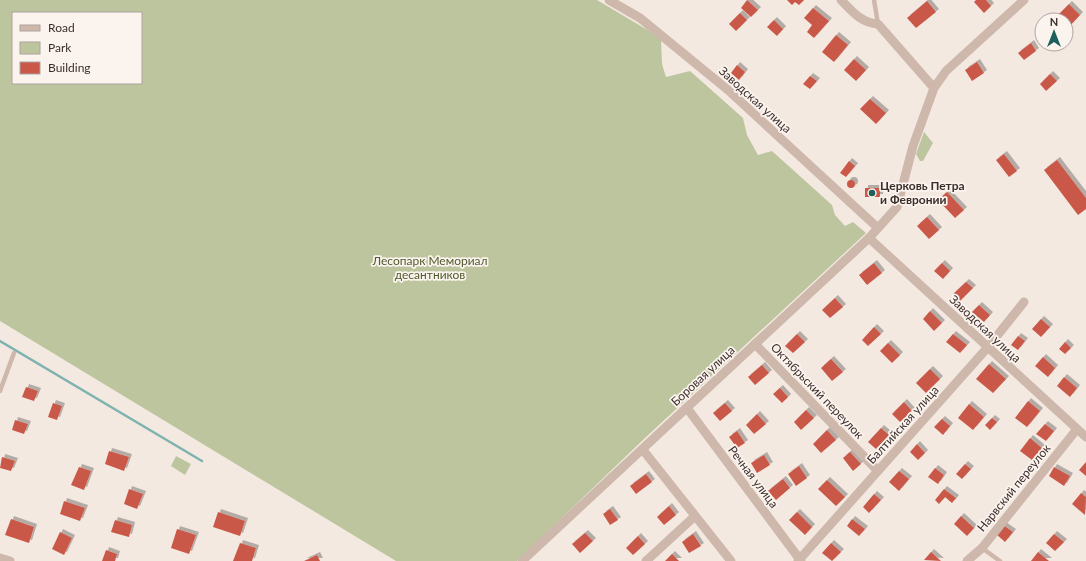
<svg xmlns="http://www.w3.org/2000/svg" width="1086" height="561" font-family="Lato,sans-serif">
	<style>
		.green { fill: #bdc59f; fill-rule: evenodd }
		.lines { fill: none; stroke-linecap: round; stroke-linejoin: round }
		.stream { stroke: #7eb3af; stroke-width: 2.5 }
		.building { fill: #ca5848; filter: url(#shadow) }
		.lane { stroke: #ceb7ab; stroke-width: 4.5 }
		.street { stroke: #ceb7ab; stroke-width: 9 }
		.poi-dot { fill: #1e5f5b; stroke: #fbf3ee; stroke-width: 1.5 }
		.labels { text-anchor: middle; stroke-width: 3.5; stroke-linejoin: round; paint-order: stroke }
		.street-label { font-size: 12px; fill: #3b2e2b; stroke: #fbf3ee }
		.poi-label { font-size: 12px; font-weight: bold; fill: #3b2e2b; stroke: #fbf3ee; text-anchor: start }
		.park-label { font-size: 12px; fill: #505b2d; stroke: #fbf3ee }
	</style>
	<defs>
		<filter id="shadow"><feDropShadow dx="3" dy="-3" stdDeviation="0" flood-color="#0004"/></filter>
	</defs>
	<rect width="100%" height="100%" fill="#f4e9e1"/>
	<g class="green">
		<path d="M0,0h597l64,38 1,26 4,13 24,-6 53,47 4,17 11,20 14,-4 60,54 3,10 10,11 8,-4 13,11 -221,205 -128,123h-121l-396,-240zM13,13h128v70h-128z"/>
		<path d="M924,132l9,11 -10,18h-3l-4,-7z"/>
		<path d="M176,456l15,8 -6,11 -14,-9z"/>
	</g>
	<g class="lines">
		<path class="stream" d="M0,341l202,120"/>
	</g>
	<g class="building">
		<path d="M747,0l11,10 -7,7 -10,-9z"/>
		<path d="M787,0h17l-5,5 -4,-3 -3,3z"/>
		<path d="M976,0h10l5,6 -7,7 -10,-11z"/>
		<path d="M927,1l9,11 -20,16 -9,-10z"/>
		<path d="M1069,4l11,11 -14,15v-10l-12,-1z"/>
		<path d="M813,8l16,13 -15,17 -7,-6 5,-7 -8,-7z"/>
		<path d="M740,13l7,7 -11,11 -7,-7z"/>
		<path d="M774,20l9,9 -6,7 -10,-9z"/>
		<path d="M836,35l12,10 -14,17 -12,-10z"/>
		<path d="M1031,43l5,8 -12,9 -6,-7z"/>
		<path d="M854,59l12,11 -10,11 -12,-11z"/>
		<path d="M977,62l7,11 -12,8 -7,-11z"/>
		<path d="M737,65l8,7 -6,8 -8,-7z"/>
		<path d="M1050,74l7,7 -11,10 -6,-7z"/>
		<path d="M810,76l7,5 -7,8 -7,-5z"/>
		<path d="M870,99l16,14 -10,11 -16,-15z"/>
		<path d="M1004,154l13,17 -8,6 -13,-17z"/>
		<path d="M1057,160l29,38v11l-8,6 -34,-45z"/>
		<path d="M849,161l6,5 -9,11 -6,-4z"/>
		<circle cx="851" cy="184" r="4"/>
		<rect x="865" y="188" width="15" height="9"/>
		<path d="M947,192l17,18 -9,8 -17,-18z"/>
		<path d="M927,217l12,13 -10,9 -12,-13z"/>
		<path d="M874,263l8,10 -15,12 -8,-10z"/>
		<path d="M942,263l8,8 -7,8 -9,-8z"/>
		<path d="M966,282l7,6 -13,13 -7,-7z"/>
		<path d="M835,298l8,9 -13,11 -8,-8z"/>
		<path d="M979,305l11,10 -6,7 -12,-10z"/>
		<path d="M930,311l12,12 -8,8 -11,-12z"/>
		<path d="M1041,319l9,8 -9,10 -9,-8z"/>
		<path d="M874,327l7,7 -13,12 -6,-6z"/>
		<path d="M797,334l8,8 -12,11 -8,-7z"/>
		<path d="M953,334l14,11 -7,8 -14,-11z"/>
		<path d="M1018,336l7,5 -7,9 -7,-5z"/>
		<path d="M1065,342l6,6 -6,6 -6,-5z"/>
		<path d="M888,343l12,12 -8,8 -12,-12z"/>
		<path d="M1043,357l12,11 -7,9 -13,-11z"/>
		<path d="M831,359l12,13 -11,9 -11,-13z"/>
		<path d="M989,364l17,15 -13,14 -17,-14z"/>
		<path d="M762,365l7,8 -14,12 -7,-8z"/>
		<path d="M930,369l10,10 -14,14 -10,-10z"/>
		<path d="M1064,377l13,11 -7,9 -13,-11z"/>
		<path d="M26,387l12,4 -4,10 -12,-4z"/>
		<path d="M780,388l8,9 -6,6 -9,-9z"/>
		<path d="M1028,401l12,10 -13,16 -12,-9z"/>
		<path d="M904,402l8,9 -12,11 -8,-8z"/>
		<path d="M53,403l9,3 -5,14 -9,-3z"/>
		<path d="M725,403l7,8 -12,10 -7,-8z"/>
		<path d="M969,404l15,13 -11,13 -15,-12z"/>
		<path d="M806,410l8,8 -13,12 -7,-8z"/>
		<path d="M757,414l9,10 -12,10 -8,-9z"/>
		<path d="M992,418l5,4 -7,8 -5,-5z"/>
		<path d="M942,419l8,7 -7,9 -9,-8z"/>
		<path d="M15,420l13,4 -4,10 -12,-4z"/>
		<path d="M1045,424l9,7 -8,10 -10,-7z"/>
		<path d="M881,428l8,7 -13,14 -8,-7z"/>
		<path d="M827,430l9,10 -15,13 -8,-9z"/>
		<path d="M737,431l8,12 -8,5 -8,-11z"/>
		<path d="M1030,438l12,10 -10,12 -12,-9z"/>
		<path d="M917,444l8,9 -7,7 -8,-8z"/>
		<path d="M109,451l20,6 -5,14 -19,-7z"/>
		<path d="M850,452l11,12 -8,7 -10,-13z"/>
		<path d="M764,455l6,10 -13,8 -6,-10z"/>
		<path d="M2,457l13,4 -4,10 -11,-3z"/>
		<path d="M1086,462v14l-7,-6z"/>
		<path d="M965,464l6,5 -9,10 -6,-5z"/>
		<path d="M799,466l8,12 -11,8 -8,-12z"/>
		<path d="M79,467l12,4 -7,19 -13,-5z"/>
		<path d="M1054,467l16,9 -6,10 -15,-10z"/>
		<path d="M935,468l9,7 -6,9 -10,-7z"/>
		<path d="M899,471l10,8 -10,12 -10,-9z"/>
		<path d="M646,474l6,8 -16,12 -6,-8z"/>
		<path d="M783,479l7,9 -14,12 -8,-9z"/>
		<path d="M827,480l18,17 -9,9 -18,-17z"/>
		<path d="M129,489l14,5 -6,15 -13,-5z"/>
		<path d="M944,489l12,9 -4,5 -7,-6 -6,7 -4,-4z"/>
		<path d="M1081,493l5,4 -1,18 -13,-11z"/>
		<path d="M874,494l7,6 -12,13 -6,-6z"/>
		<path d="M64,501l21,7 -5,13 -20,-7z"/>
		<path d="M669,506l7,9 -12,10 -7,-8z"/>
		<path d="M610,509l8,11 -8,5 -7,-11z"/>
		<path d="M218,512l27,9 -5,15 -27,-9z"/>
		<path d="M797,512l15,15 -7,8 -16,-15z"/>
		<path d="M961,516l13,12 -7,8 -13,-12z"/>
		<path d="M11,519l23,8 -5,16 -24,-8z"/>
		<path d="M852,519l13,10 -6,7 -12,-10z"/>
		<path d="M115,520l17,5 -3,12 -18,-5z"/>
		<path d="M1003,525l10,7 -8,10 -9,-8z"/>
		<path d="M177,529l19,6 -7,19 -18,-6z"/>
		<path d="M60,532l12,6 -8,17 -12,-6z"/>
		<path d="M585,533l8,8 -13,12 -8,-9z"/>
		<path d="M693,534l8,12 -12,7 -7,-11z"/>
		<path d="M1054,534l10,8 -9,9 -9,-8z"/>
		<path d="M638,536l7,8 -12,11 -7,-7z"/>
		<path d="M240,543l16,5 -4,13h-19z"/>
		<path d="M831,543l10,9 -9,9 -10,-8z"/>
		<path d="M106,550l11,4 -2,7h-13z"/>
		<path d="M931,552l10,9 -17,-1z"/>
		<path d="M1038,552l11,9h-18z"/>
		<path d="M672,554l7,7h-14z"/>
		<path d="M317,555l3,6h-16z"/>
	</g>
	<g class="lines">
		<g class="lane">
			<path d="M874,0l4,24"/>
			<path d="M0,391l14,-38"/>
			<path d="M982,548l18,13"/>
		</g>
		<g class="street">
			<path d="M609,0l31,18 88,72 150,138"/>
			<path d="M841,0c11,11 20,23 37,24l56,64"/>
			<path d="M869,238l217,199"/>
			<path d="M755,344l123,127"/>
			<path d="M687,408l114,153"/>
			<path d="M643,450l88,111"/>
			<path d="M0,558l10,3"/>
			<path d="M522,561l347,-323 28,-31 16,-61 21,-58 12,-17 78,-71"/>
			<path d="M646,561l49,-45"/>
			<path d="M798,561l190,-214 36,-45"/>
			<path d="M967,561l15,-13 95,-119"/>
		</g>
	</g>
	<circle class="poi-dot" cx="872" cy="193" r="4"/>
	<g class="labels">
		<g class="street-label">
			<text transform="translate(755 100) rotate(42)" y="4">Заводская улица</text>
			<text transform="translate(985 329) rotate(43)" y="4">Заводская улица</text>
			<text transform="translate(703 376) rotate(-43)" y="4">Боровая улица</text>
			<text transform="translate(817 391) rotate(46)" y="4">Октябрьский переулок</text>
			<text transform="translate(903 425) rotate(-48)" y="4">Балтийская улица</text>
			<text transform="translate(753 477) rotate(53)" y="4">Речная улица</text>
			<text transform="translate(1014 488) rotate(-51)" y="4">Нарвский переулок</text>
		</g>
		<g class="poi-label">
			<text x="880" y="190">Церковь Петра<tspan x="880" dy="14">и Февронии</tspan></text>
		</g>
		<g class="park-label">
			<text x="430" y="265">Лесопарк Мемориал<tspan x="430" dy="14">десантников</tspan></text>
		</g>
	</g>
	<rect x="12" y="12" width="130" height="72" fill="#fbf3ee" stroke="#aea4a0"/>
	<rect x="20" y="25" width="20" height="6" fill="#ceb7ab" stroke="#aea4a0"/>
	<text x="48" y="32" font-size="12" fill="#3b2e2b">Road</text>
	<rect x="20" y="42" width="20" height="12" fill="#bdc59f" stroke="#aea4a0"/>
	<text x="48" y="52" font-size="12" fill="#3b2e2b">Park</text>
	<rect x="20" y="62" width="20" height="12" fill="#ca5848" stroke="#aea4a0"/>
	<text x="48" y="72" font-size="12" fill="#3b2e2b">Building</text>
	<g transform="translate(1054 32)"><circle r="19" fill="#fbf3ee" stroke="#aea4a0"/>
	<path d="M0-3L7 15L0 10L-7 15Z" fill="#1e5f5b"/>
	<text y="-6" font-size="11" font-weight="bold" text-anchor="middle" fill="#3b2e2b">N</text>
	</g>
</svg>
